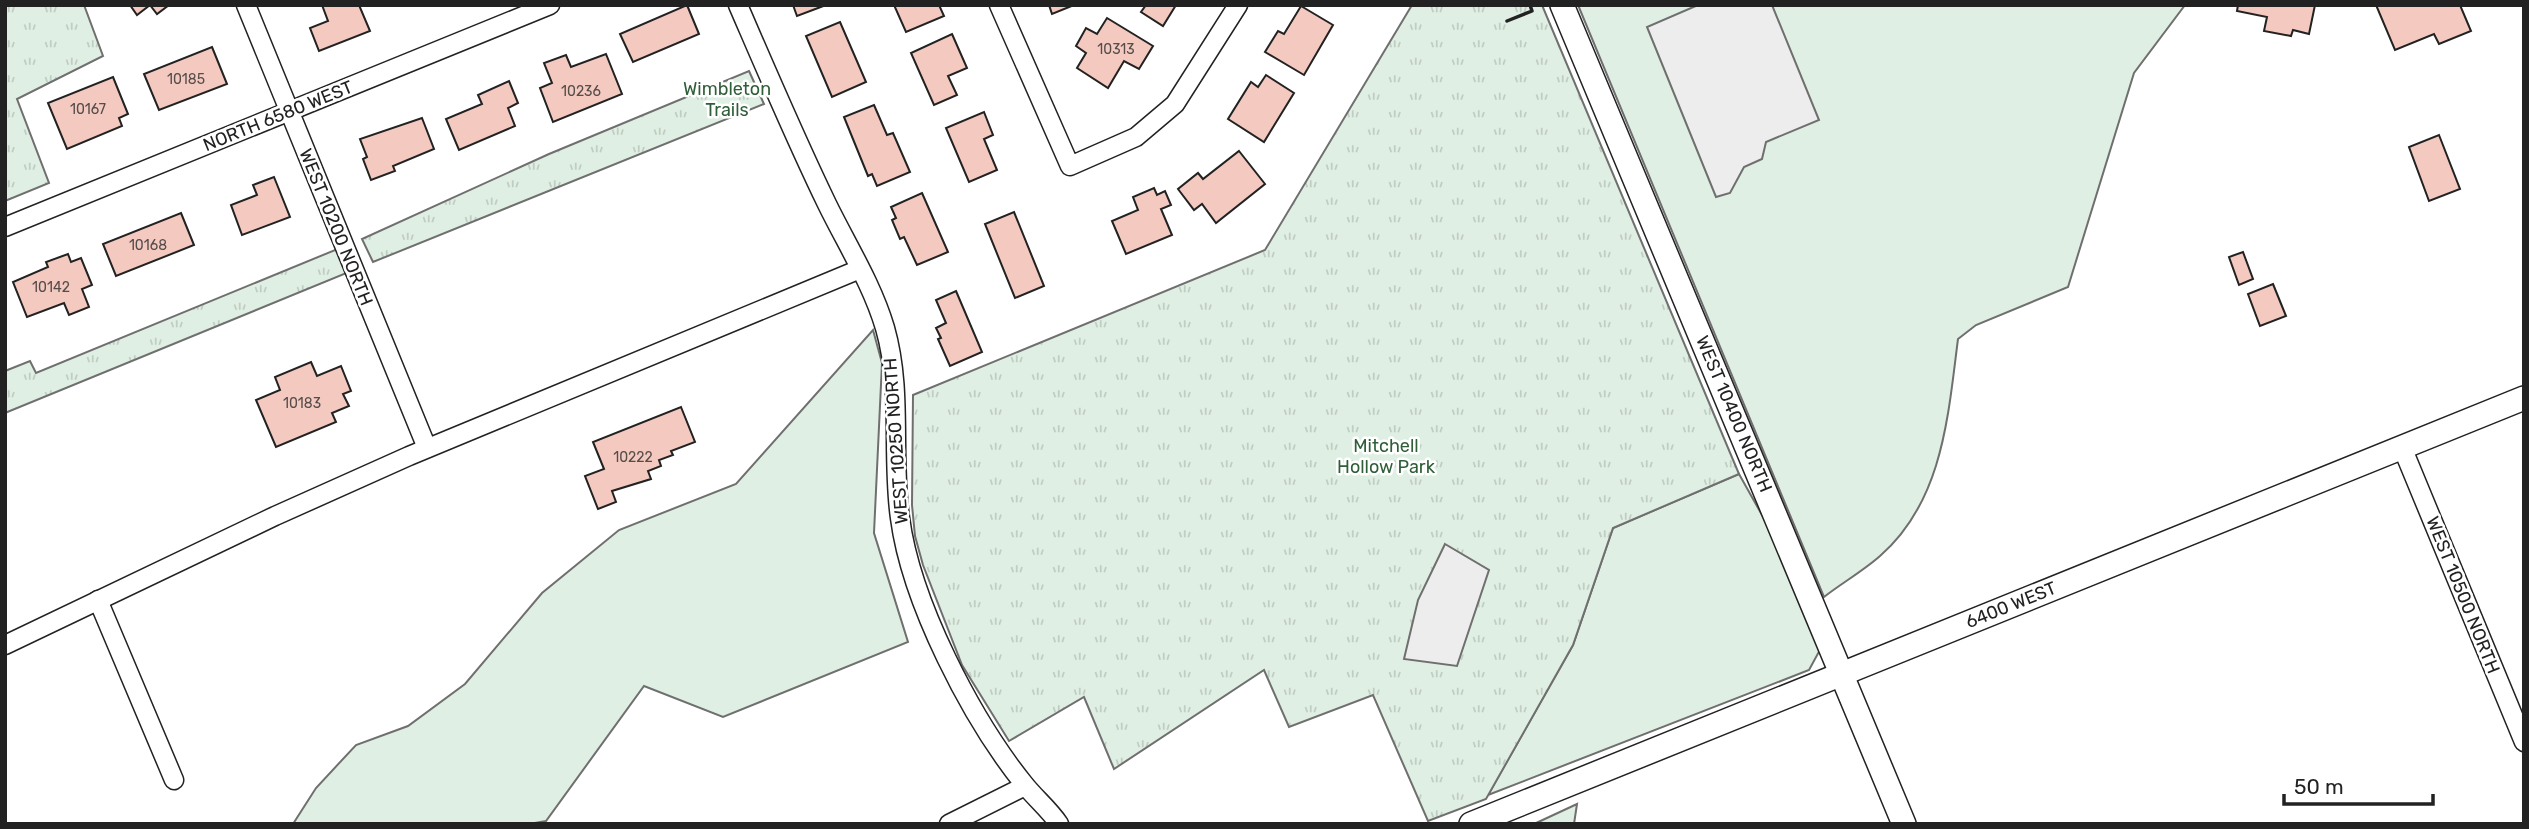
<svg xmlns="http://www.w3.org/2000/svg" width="2529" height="829" font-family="Rubik,sans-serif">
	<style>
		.green { fill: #e0efe3; stroke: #6f6f6f; stroke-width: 2 }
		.park { fill: url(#park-tufts); stroke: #6f6f6f; stroke-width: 2 }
		.parking { fill: #ededed; stroke: #6f6f6f; stroke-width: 2 }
		.building { fill: #f3c9c0; stroke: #222; stroke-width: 2 }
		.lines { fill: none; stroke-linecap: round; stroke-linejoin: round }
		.minor-casing { stroke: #222; stroke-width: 21 }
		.tertiary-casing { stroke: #222; stroke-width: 26 }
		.minor { stroke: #fff; stroke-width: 18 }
		.tertiary { stroke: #fff; stroke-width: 23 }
		.wall { stroke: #222; stroke-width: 3.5 }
		.labels { text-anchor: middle; stroke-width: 5; stroke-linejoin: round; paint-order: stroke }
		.number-label { font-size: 14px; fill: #564c4a }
		.park-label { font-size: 18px; fill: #2f5e38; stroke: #fff }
		.street-label { font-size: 18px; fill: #222; stroke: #fff }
	</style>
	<defs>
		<pattern id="park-tufts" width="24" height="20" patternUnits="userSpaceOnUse" patternTransform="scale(1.75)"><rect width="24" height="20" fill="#e0efe3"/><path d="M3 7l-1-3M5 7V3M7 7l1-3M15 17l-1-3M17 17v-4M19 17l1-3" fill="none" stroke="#c0cdc2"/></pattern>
	</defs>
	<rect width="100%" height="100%" fill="#fff"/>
	<g class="green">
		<path d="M1578,5h607l-51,68 -66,214 -92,38 -18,14c-10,77 -15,162 -78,217 -17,15 -38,27 -56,41z"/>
		<path d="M873,330l9,33 -8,170 34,109 -185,75 -79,-31 -98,135 -17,3h-236l23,-36 40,-43 52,-19 57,-42 77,-91 77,-63 117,-46z"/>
		<path d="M1739,474l37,66 45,108 -12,22 -321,125 85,-150 40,-117z"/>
		<path d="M1577,804l-3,20h-40z"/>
	</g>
	<g class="park">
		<path d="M5,5h79l19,51 -86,43 32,84 -44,18z"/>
		<path d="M1412,5h130l197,469 -126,54 -40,117 -87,154 -58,22 -55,-126 -84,32 -25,-57 -150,99 -30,-72 -75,44 -47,-76 -39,-100 -8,-29 -3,-31 1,-110 352,-145z"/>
		<path d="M749,71l15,33 -391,158 -11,-23 187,-85z"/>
		<path d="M340,248l9,24 -344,141v-42l25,-10 6,12z"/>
	</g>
	<g class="parking">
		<path d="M1698,5h74l47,115 -53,22 -4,17 -18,8 -14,26 -14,4 -69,-170z"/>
		<path d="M1445,544l44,26 -32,96 -53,-7 14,-59z"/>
	</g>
	<g class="building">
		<path d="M130,5h20l-13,10z"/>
		<path d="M150,5h19l-12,9z"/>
		<path d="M322,5h37l11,26 -51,20 -9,-23 18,-7z"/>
		<path d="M687,5l12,29 -66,28 -13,-28z"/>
		<path d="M793,5h33l-29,11z"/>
		<path d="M894,5h45l5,11 -38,16z"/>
		<path d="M1049,5h25l-22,9z"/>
		<path d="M1146,5h30l-13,21 -22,-14z"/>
		<path d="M2238,5h77l-6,29 -16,-4 -2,6 -27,-5 3,-14 -30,-6z"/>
		<path d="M2376,5h84l11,26 -32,13 -5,-10 -39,16z"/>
		<path d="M1301,6l32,19 -29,50 -39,-23 13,-21 6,3z"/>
		<path d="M1107,18l46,28 -14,23 -15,-8 -16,27 -31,-20 9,-15 -10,-7 10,-18 11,6z"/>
		<path d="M840,22l26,60 -34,15 -26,-61z"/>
		<path d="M952,34l15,34 -19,8 9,19 -23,10 -23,-52z"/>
		<path d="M212,47l15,37 -68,26 -15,-36z"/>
		<path d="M606,54l16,40 -69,28 -13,-34 12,-5 -8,-20 22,-8 5,12z"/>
		<path d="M1266,75l28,18 -30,49 -36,-23 23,-37 7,5z"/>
		<path d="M113,77l15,37 -9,4 3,8 -55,23 -19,-46z"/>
		<path d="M509,81l9,22 -10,5 7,18 -56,24 -13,-31 36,-15 -4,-9z"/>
		<path d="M874,105l13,30 6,-2 17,39 -33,14 -5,-12 -4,2 -24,-59z"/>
		<path d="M984,112l9,23 -9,4 13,31 -28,12 -23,-54z"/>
		<path d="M422,118l12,31 -41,17 2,5 -24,9 -8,-21 4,-2 -7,-18z"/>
		<path d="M2439,135l21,54 -31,12 -20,-54z"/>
		<path d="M1239,151l26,33 -49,39 -14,-19 -8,6 -16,-21 20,-16 5,6z"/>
		<path d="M274,177l16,40 -48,18 -11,-30 26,-10 -4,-10z"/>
		<path d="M1154,188l3,7 8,-4 6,14 -10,4 11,26 -46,19 -14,-33 26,-11 -5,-13z"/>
		<path d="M922,193l26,59 -31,13 -13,-28 -4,2 -8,-19 4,-2 -5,-11z"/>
		<path d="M1014,212l30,74 -29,12 -30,-74z"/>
		<path d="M181,213l13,32 -78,31 -13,-32z"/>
		<path d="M2243,252l10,27 -14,6 -10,-28z"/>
		<path d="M68,254l3,8 10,-4 11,27 -10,4 7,18 -20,8 -5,-12 -37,14 -14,-35 35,-15 -2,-5z"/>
		<path d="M2273,284l13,32 -26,10 -12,-32z"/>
		<path d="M956,291l26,61 -32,14 -12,-27 3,-1 -5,-10 10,-5 -10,-23z"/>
		<path d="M311,362l6,14 24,-10 10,25 -8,3 6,12 -17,7 4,9 -60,25 -20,-47 24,-10 -5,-13z"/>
		<path d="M681,407l14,35 -24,9 2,4 -14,5 2,6 -13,5 3,8 -39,12 4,11 -18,7 -13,-33 19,-7 -11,-27z"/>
	</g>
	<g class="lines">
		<g class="minor-casing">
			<g id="minor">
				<path d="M246,5l181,443"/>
				<path d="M738,5c29,67 57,133 89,199 20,41 45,80 58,124 18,63 6,126 15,190 11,84 71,200 124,266 11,14 25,25 35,40"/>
				<path d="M999,5l71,161 66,-29 39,-33 63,-99"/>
				<path d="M5,227l545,-222"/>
				<path d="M2402,447l122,295"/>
				<path d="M98,600l76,180"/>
				<path d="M5,645l270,-129 134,-60 451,-187"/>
				<path d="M949,824l76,-38"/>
			</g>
		</g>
		<g class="tertiary-casing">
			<g id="tertiary">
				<path d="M1562,5l342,819"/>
				<path d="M1471,824l1053,-426"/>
			</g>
		</g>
		<use href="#minor" class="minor"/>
		<use href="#tertiary" class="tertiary"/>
		<path class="wall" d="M1507,21l25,-10 -2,-6"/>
	</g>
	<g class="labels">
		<g class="number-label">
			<text x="1116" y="54">10313</text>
			<text x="186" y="84">10185</text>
			<text x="581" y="96">10236</text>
			<text x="88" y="114">10167</text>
			<text x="148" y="250">10168</text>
			<text x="51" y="292">10142</text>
			<text x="302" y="408">10183</text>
			<text x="633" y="462">10222</text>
		</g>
		<g class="park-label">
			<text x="727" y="95">Wimbleton<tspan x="727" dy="21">Trails</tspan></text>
			<text x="1386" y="452">Mitchell<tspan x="1386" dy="21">Hollow Park</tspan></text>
		</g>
		<g class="street-label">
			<text transform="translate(278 116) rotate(-22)" y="6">NORTH 6580 WEST</text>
			<text transform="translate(336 227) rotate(68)" y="6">WEST 10200 NORTH</text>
			<text transform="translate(1734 414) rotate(67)" y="6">WEST 10400 NORTH</text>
			<text transform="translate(896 441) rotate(-94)" y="6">WEST 10250 NORTH</text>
			<text transform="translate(2463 595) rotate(68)" y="6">WEST 10500 NORTH</text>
			<text transform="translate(2011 605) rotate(-22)" y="6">6400 WEST</text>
		</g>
	</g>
	<rect width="2529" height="829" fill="none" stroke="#222222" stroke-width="14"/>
	<path d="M2284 794v10h149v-10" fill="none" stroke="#222222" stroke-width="3.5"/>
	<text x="2294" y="794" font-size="21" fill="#222222" stroke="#ffffff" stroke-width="5" paint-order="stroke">50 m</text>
</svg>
